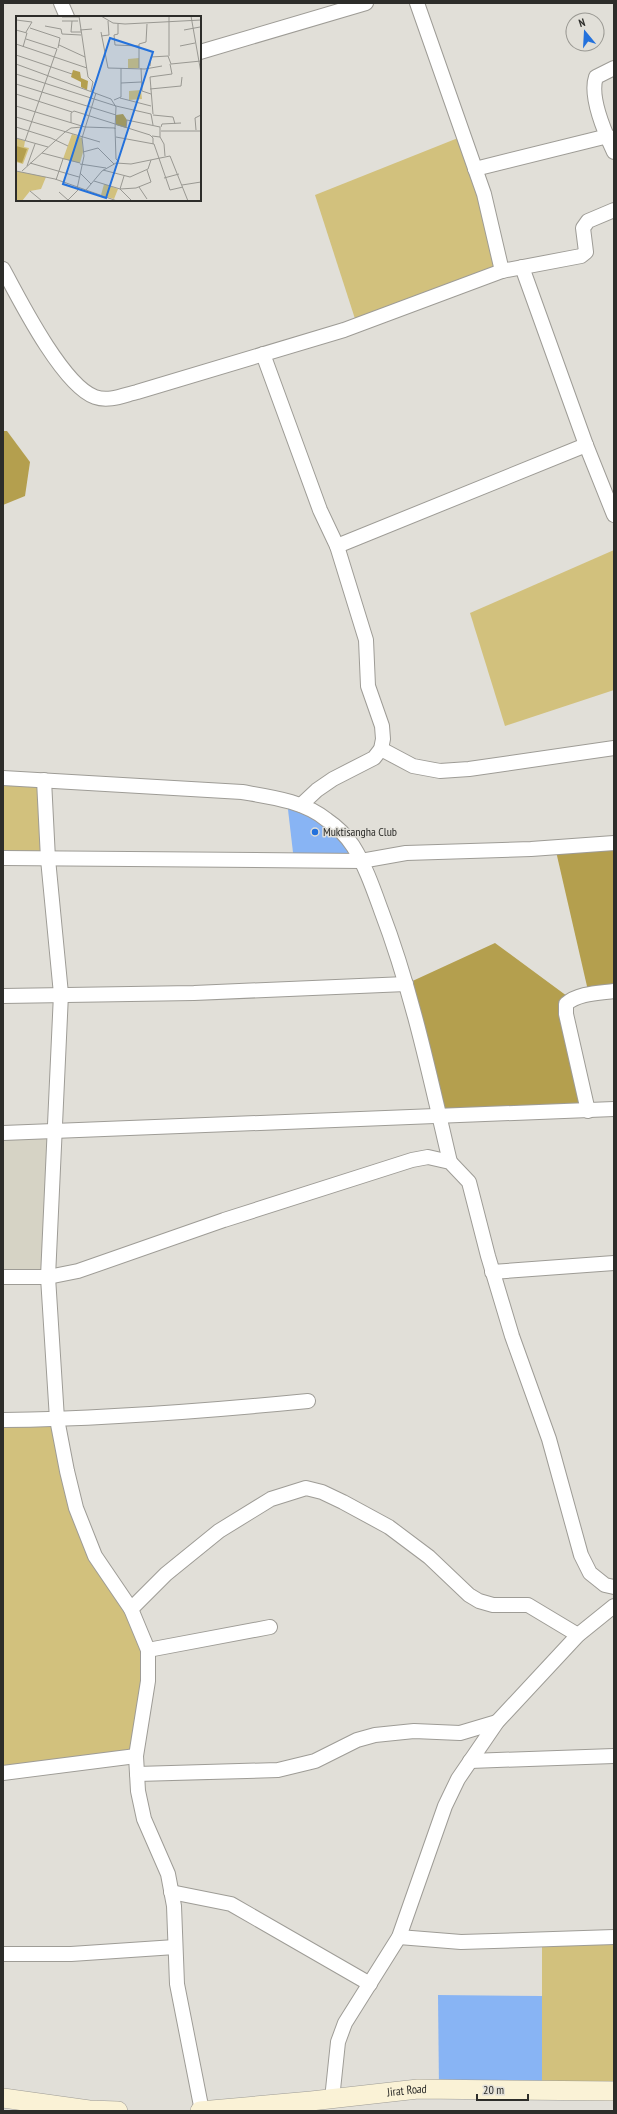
<svg xmlns="http://www.w3.org/2000/svg" width="617" height="2114" font-family="'PT Sans Narrow',sans-serif">
	<style>
		.built { fill: #d6d3c5 }
		.green { fill: #d2c17d }
		.water { fill: #b49f4e }
		.building { fill: #88b4f4 }
		.lines { fill: none; stroke-linecap: round; stroke-linejoin: round }
		.street-casing { stroke: #9e9c96; stroke-width: 16 }
		.secondary-casing { stroke: #9e9c96; stroke-width: 20 }
		.street { stroke: #fff; stroke-width: 14 }
		.secondary { stroke: #faf2d6; stroke-width: 19 }
		.poi-dot { fill: #2371dc; stroke: #e1dfd8; stroke-width: 1.5 }
		.labels { text-anchor: middle; stroke-width: 3; stroke-linejoin: round; paint-order: stroke }
		.poi-label { font-size: 12px; fill: #2d2d2a; stroke: #e1dfd8; text-anchor: start }
		.street-label { font-size: 12px; fill: #2d2d2a; stroke: #e1dfd8 }
		.inset-road { fill: none; stroke: #999892; stroke-width: 1 }
		.view { fill: #2371dc; fill-opacity: 0.15; stroke: #2371dc; stroke-width: 2 }
		.inset-edge { fill: none; stroke: #2d2d2a; stroke-width: 2 }
	</style>
	<rect width="100%" height="100%" fill="#e1dfd8"/>
	<path class="built" d="M54,1131l-6,146h-45v-144z"/>
	<g class="green">
		<path d="M463,136l39,135 -145,54 -42,-130z"/>
		<path d="M614,550v140l-109,36 -35,-113z"/>
		<path d="M3,778l41,2 4,79 -45,-1z"/>
		<path d="M57,1419l19,89 72,142 -12,106 -133,17v-353z"/>
		<path d="M614,1937v154l-72,-1v-151z"/>
	</g>
	<g class="water">
		<path d="M3,431h4l23,31 -5,34 -22,9z"/>
		<path d="M614,843v148l-25,4 -34,-148z"/>
		<path d="M495,943l76,56 -5,5 22,107 -149,4 -33,-131z"/>
	</g>
	<g class="building">
		<path d="M287,801l40,19 34,41h-67z"/>
		<path d="M438,1995l104,1v94l-103,-1z"/>
	</g>
	<g class="lines">
		<g class="street-casing">
			<g id="street">
				<path d="M61,3l6,14"/>
				<path d="M417,3l67,191 18,77"/>
				<path d="M200,52l166,-49"/>
				<path d="M614,68l-18,9c-7,20 9,56 18,75"/>
				<path d="M475,169l133,-33"/>
				<path d="M522,267l64,178 28,70"/>
				<path d="M3,269c16,30 60,117 92,128 14,5 29,-2 42,-5l207,-62 158,-59 79,-15 5,-4 -3,-24 5,-7 26,-11"/>
				<path d="M263,354l57,156 17,36 29,94 2,46 14,40 1,13 -2,10 -7,9 -41,21 -16,11 -16,15"/>
				<path d="M337,546l249,-101"/>
				<path d="M381,749l32,17 27,5 29,-2 145,-21"/>
				<path d="M3,778l239,14c29,5 62,9 85,28 9,6 20,17 26,26 12,19 20,42 28,64 31,81 49,167 69,252"/>
				<path d="M44,780l4,79 13,135 -13,283 9,142 10,52 9,37 19,48 36,53 17,41v31l-12,75 2,35 6,28 24,55 6,32 3,78 25,127"/>
				<path d="M3,858l358,3 45,-8 125,-4 83,-6"/>
				<path d="M3,996l191,-3 212,-9"/>
				<path d="M588,1111l-22,-97v-10c12,-11 33,-11 48,-13"/>
				<path d="M3,1133l611,-24"/>
				<path d="M492,1272l122,-9"/>
				<path d="M3,1277h45l30,-6 146,-51 188,-60 16,-3 22,5 19,20 19,74 24,80 37,103 32,116 9,18 15,12 9,2"/>
				<path d="M3,1420c102,-1 203,-9 305,-19"/>
				<path d="M131,1609l35,-35 53,-43 52,-32 35,-11 16,4 21,10 46,25 40,30 40,38 10,6 14,4h35l50,30"/>
				<path d="M148,1650l122,-23"/>
				<path d="M470,1761l144,-5"/>
				<path d="M3,1773l133,-17"/>
				<path d="M137,1774l141,-4 37,-9 42,-21 18,-5 39,-4 46,2 37,-11"/>
				<path d="M171,1892l60,12 139,80"/>
				<path d="M399,1937l62,5 153,-5"/>
				<path d="M3,1954h68l104,-7"/>
				<path d="M332,2099l6,-57 7,-19 54,-86 46,-131 13,-27 39,-57 81,-87 36,-29"/>
			</g>
		</g>
		<g class="secondary-casing">
			<g id="secondary">
				<path d="M3,2098l86,12 29,1"/>
				<path id="s1" d="M200,2111l111,-10 107,-12 196,2"/>
			</g>
		</g>
		<use href="#street" class="street"/>
		<use href="#secondary" class="secondary"/>
	</g>
	<circle class="poi-dot" cx="315" cy="832" r="4"/>
	<g class="labels">
		<g class="poi-label">
			<text x="323" y="836">Muktisangha Club</text>
		</g>
		<g class="street-label">
			<text dy="4" stroke="none"><textPath href="#s1" startOffset="208">Jirat Road</textPath></text>
		</g>
	</g>
	<g transform="translate(16 16)">
		<rect width="185" height="185" fill="#e1dfd8"/>
		<path d="M123,42v10l-11,1v-10zM125,74l1,9 -13,1v-9zM56,118l10,4 1,14 -3,11 -17,-4zM0,122l9,3 -1,6 5,1 -6,16 -7,-2zM0,155l30,6 -5,12 -11,2 -8,10h-6zM88,168l14,5 -4,10 -13,-4z" fill="#d2c17d"/>
		<path d="M57,54l7,2 1,6 7,3 -1,9 -6,-3v-5l-10,-5zM107,98l4,6 -1,8 -10,-3v-10zM0,130l11,3 -5,14 -6,-2z" fill="#b49f4e"/>
		<path class="inset-road" d="M63,0l9,61 5,5 -2,9M85,0l12,7 12,1 76,-4M153,0v40M175,0l10,57M46,1h17M0,4l16,2 -6,10M46,5h16M56,5l-1,11h10M102,8v10l-4,1 1,10 24,1M29,10l16,3 1,5 19,1M14,12l30,10 -2,10M0,14l11,3 -4,14M64,14l12,-1M168,14l16,-3M85,16l7,36 37,1 17,-3M85,20l8,-1 -1,-14M0,28l71,24M43,29l26,12M164,30l15,-3M0,39l56,19M0,48l95,35 5,8 -1,22M134,50l1,-9 17,-1 3,8 30,-3M123,52v-24l7,-2 1,-18M125,52l1,23 9,3M0,58l100,32 35,8 2,11M105,67l20,-1M0,68l100,31M134,73l31,-3 1,-9M0,78l56,18M104,82l31,8M98,84l7,-3v-29M0,90l69,21 30,1 1,31 3,3M137,98l-3,-37 22,-3 -2,-10M137,99l20,2 2,7M0,101l84,25M55,107v-10l3,-2 76,24 3,3v6M0,111l35,11 17,8M145,111l1,-3 19,-1M110,112l1,-8 33,7v10M180,114l-1,-12 6,-3M145,115h40M136,120l8,1 4,7 1,12M100,121l38,7 16,46 13,-3M0,122l32,9M9,125l32,-92 -31,-10M67,136l15,-4 16,16M26,137l38,10M14,147l49,14M64,148l26,4M11,150l8,-22M87,154l27,7 18,-8 3,-9M0,155l39,8 62,22M6,155l43,-39 6,-4 11,-1M64,157l11,11M148,162l15,-4M40,164l7,-21M78,165l26,8 12,12M166,169l19,-3M123,171l8,12M61,173l7,-33 -2,-18 14,-45M104,173l16,-1 15,-6 -4,-12M104,173l4,-13M70,174l16,-19 14,-8 15,1 39,-8 18,45M14,175l12,10M43,176l9,8M51,185l12,-12"/>
		<path class="view" d="M94,22l43,14 -47,146 -43,-14z"/>
		<rect width="185" height="185" class="inset-edge"/>
	</g>
	<rect width="617" height="2114" fill="none" stroke="#2d2d2a" stroke-width="8"/>
	<g transform="translate(585 32) rotate(342)"><circle r="19" fill="#e1dfd8" stroke="#999892"/>
	<path d="M0-3L7 15L0 10L-7 15Z" fill="#2371dc"/>
	<text y="-6" font-size="11" font-weight="bold" text-anchor="middle" fill="#2d2d2a">N</text>
	</g>
	<path d="M477 2094v6h51v-6" fill="none" stroke="#2d2d2a" stroke-width="2"/>
	<text x="483" y="2094" font-size="12" fill="#2d2d2a" stroke="#e1dfd8" stroke-width="3" paint-order="stroke">20 m</text>
</svg>
